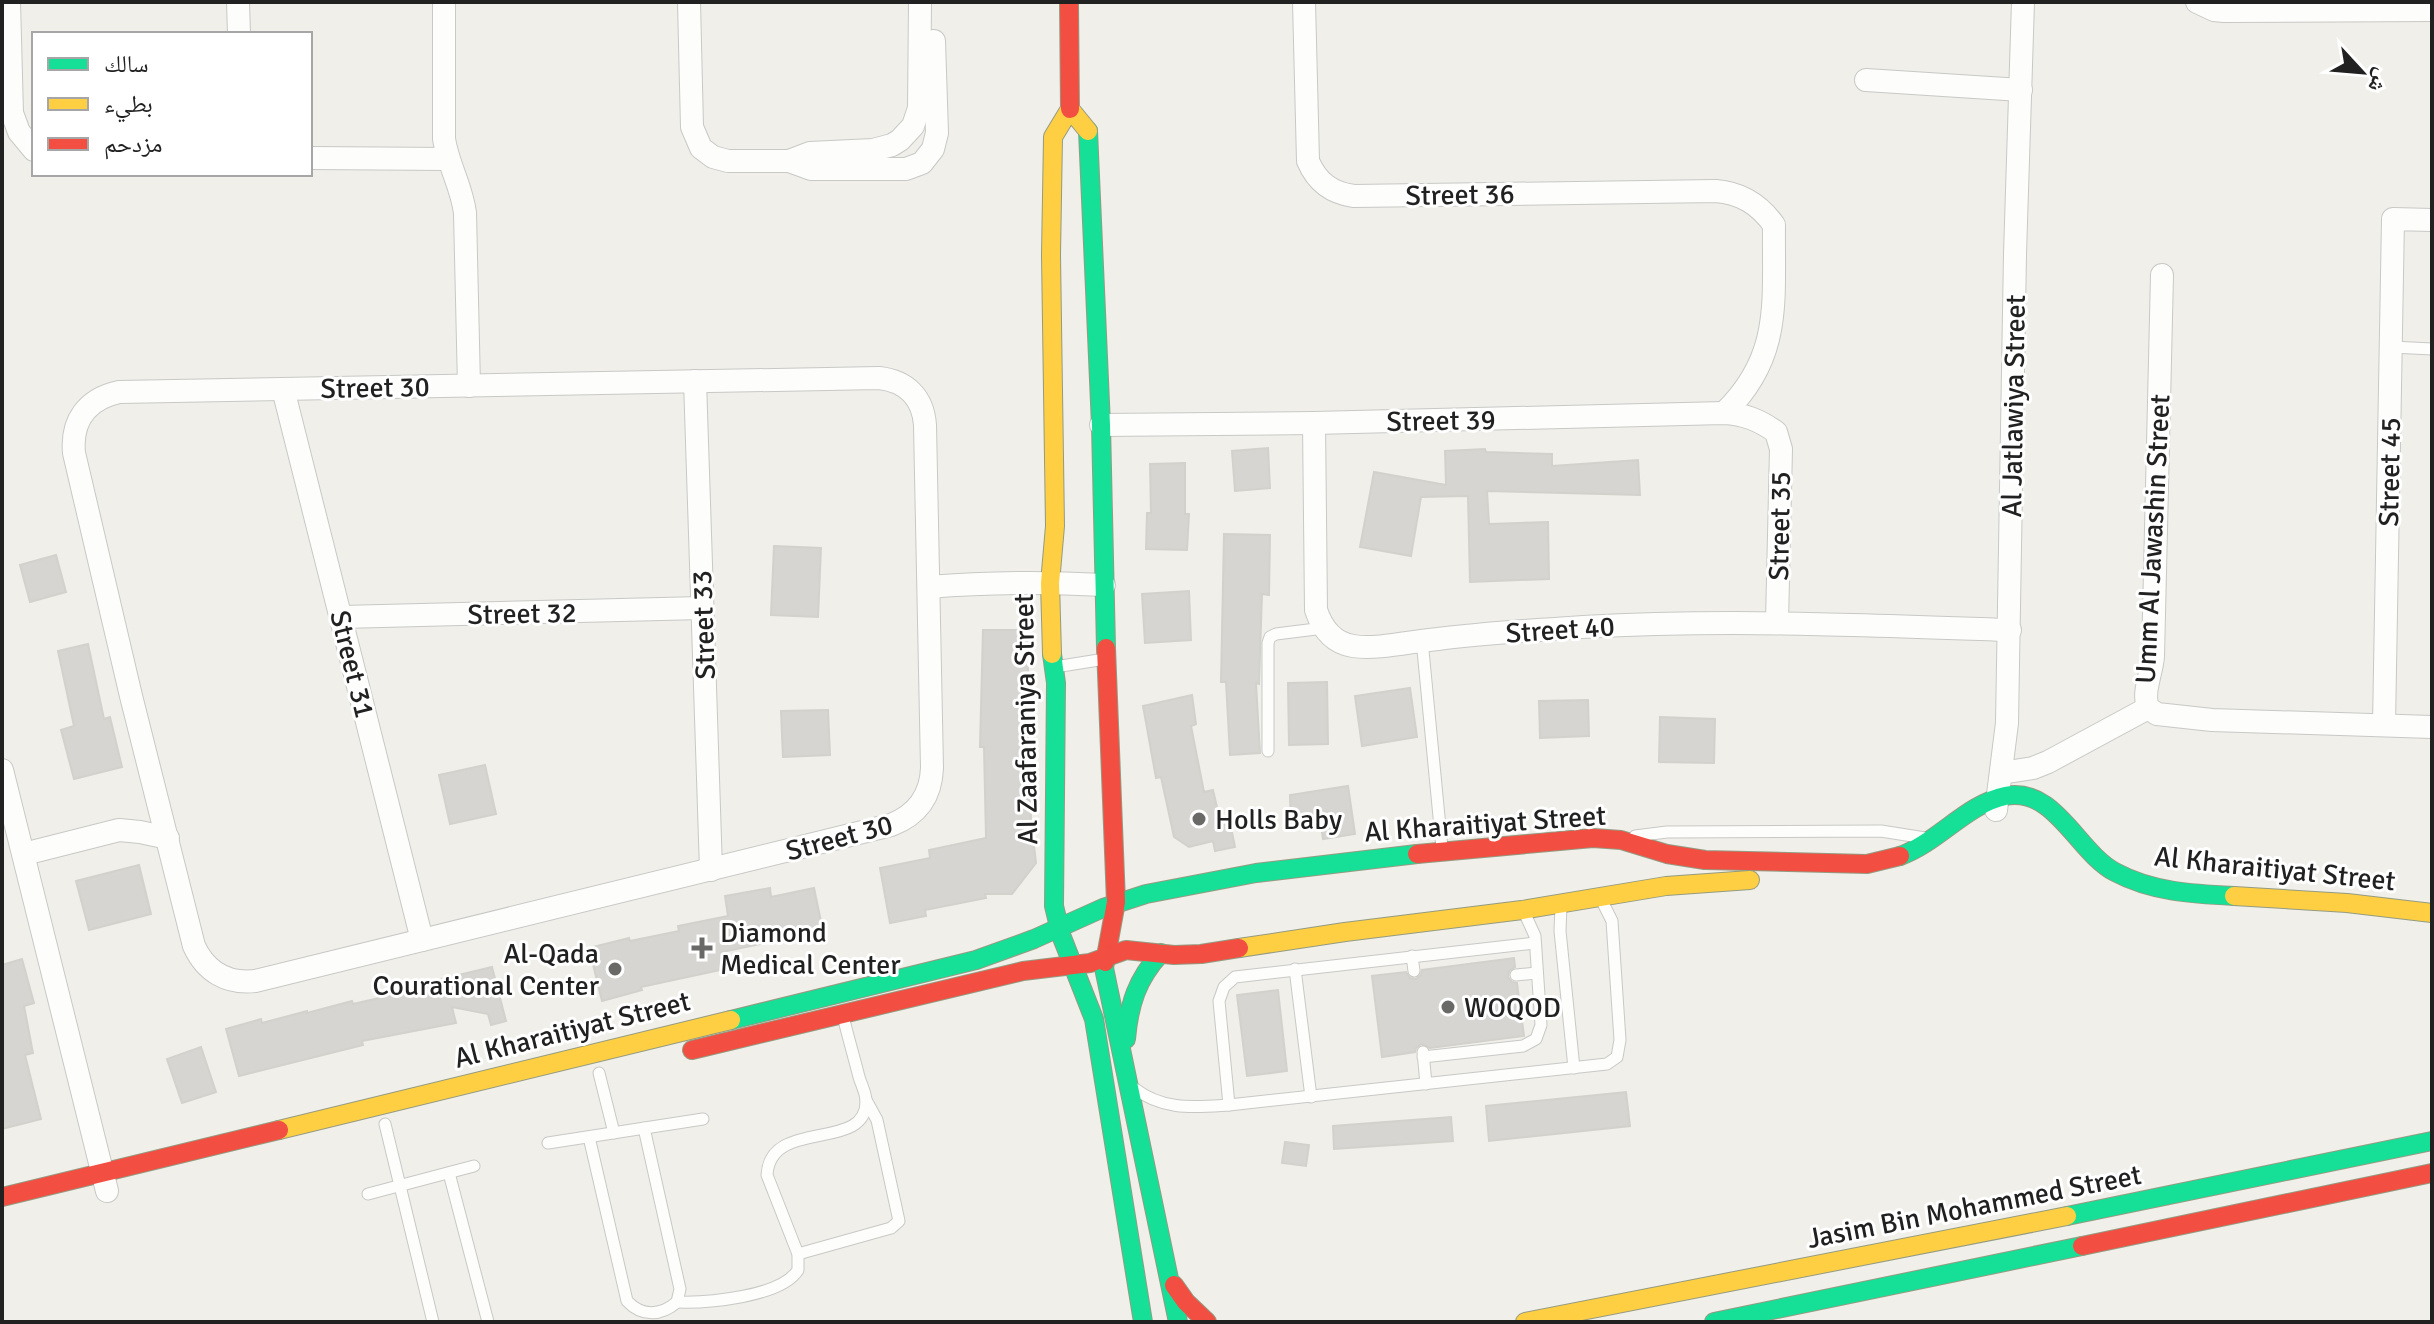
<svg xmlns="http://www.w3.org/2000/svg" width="2434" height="1324" font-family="Signika,'Noto Naskh Arabic',sans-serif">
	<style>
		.building { fill: #d6d5d1; stroke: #d3d1cb; stroke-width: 2 }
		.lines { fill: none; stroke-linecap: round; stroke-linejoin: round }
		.lane-casing { stroke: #c8c8c6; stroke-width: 13 }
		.street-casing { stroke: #c8c8c6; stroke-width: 24 }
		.fast-casing { stroke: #949b80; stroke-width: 20 }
		.slow-casing { stroke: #949b80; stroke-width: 20 }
		.jam-casing { stroke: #949b80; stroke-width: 20 }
		.lane { stroke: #fdfdfc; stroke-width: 11 }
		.street { stroke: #fdfdfc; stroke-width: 22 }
		.fast { stroke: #16e098; stroke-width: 18 }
		.slow { stroke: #ffcf43; stroke-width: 18 }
		.jam { stroke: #f24e42; stroke-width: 18 }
		.poi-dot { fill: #696967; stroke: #fff; stroke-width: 3 }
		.labels { text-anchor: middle; stroke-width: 6; stroke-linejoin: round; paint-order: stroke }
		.street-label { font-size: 28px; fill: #212121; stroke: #fff }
		.poi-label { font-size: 28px; fill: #212121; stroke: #fff; text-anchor: start }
	</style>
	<rect width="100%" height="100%" fill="#f0efea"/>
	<g class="building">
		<path d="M1268,448l2,40 -35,3 -3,-40z"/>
		<path d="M1485,449l1,3 66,2v12l86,-6 2,35 -153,-4 2,33 59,-2 1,57 -79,3 -2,-86 -47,1 -10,59 -51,-9 14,-75 72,13 -1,-34z"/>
		<path d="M1185,463v51h4l-2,36 -41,-1 1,-36h4l-1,-49z"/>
		<path d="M1224,534l46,1 -1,60 -7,-1 -3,90 -3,-1 4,70 -30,2 -4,-73h-5z"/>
		<path d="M774,546l47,2 -3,69 -47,-2z"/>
		<path d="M56,555l10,37 -36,10 -10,-37z"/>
		<path d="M1189,591l2,49 -46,3 -3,-49z"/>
		<path d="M983,630h45v137h2l1,54 5,42 -24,31h-27l1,4 -61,12 1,6 -36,7 -10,-55 50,-10 -1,-8 57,-12 -2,-91h-4z"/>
		<path d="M88,644l16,75 6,-2 12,50 -48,12 -13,-49 13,-4 -16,-75z"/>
		<path d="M1327,682l1,62 -39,1 -1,-62z"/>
		<path d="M1410,688l7,49 -55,9 -7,-50z"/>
		<path d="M1192,695l4,29 -5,2 13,66 9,-2 8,35 9,-2 5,24 -20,4 -2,-10 -24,6 -15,-10 -13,-60 -5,1 -13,-72z"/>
		<path d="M1588,700l1,36 -49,2 -1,-37z"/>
		<path d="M828,710l2,45 -47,2 -2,-46z"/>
		<path d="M1660,717l55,2 -1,44 -55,-1z"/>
		<path d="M485,765l11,49 -46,10 -11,-49z"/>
		<path d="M1348,786l7,48 -32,5 -2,-14 -30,3 -1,-33z"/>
		<path d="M139,865l12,49 -62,16 -13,-49z"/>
		<path d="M770,888l1,9 43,-9 9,43 -101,21 3,17 -84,18 1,3 -40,11 -13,-53 40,-10 1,3 49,-10 -1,-5 50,-10 -3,-20z"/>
		<path d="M1514,958l1,9 -6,4 -1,6 4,5 5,1 7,53 -94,12 -9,-4 -5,4 -1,4 -33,5 -10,-81 34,-4 4,6 6,1 5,-4 1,-5z"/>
		<path d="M22,959l12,44 -10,3 9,47 -8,2 16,64 -39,10v-164z"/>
		<path d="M492,967l14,54 -15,4 -3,-11 -36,-7 4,16 -94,18 1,4 -124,31 -13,-47 35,-10 1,4 45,-12v2l45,-12 1,3 61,-14 -1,-4z"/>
		<path d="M1278,990l9,81 -40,5 -10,-81z"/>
		<path d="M201,1047l15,45 -34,11 -15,-44z"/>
		<path d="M1626,1092l4,34 -141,15 -3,-35z"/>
		<path d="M1451,1117l2,24 -119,8 -1,-23z"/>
		<path d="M1285,1142l24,3 -3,21 -24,-3z"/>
	</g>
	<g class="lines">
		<g class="lane-casing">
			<g id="lane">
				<path d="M2392,347l40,2"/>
				<path d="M1422,640l20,208"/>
				<path d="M1055,667l50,-8"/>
				<path d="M1268,751v-108l2,-6 6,-3 48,-6"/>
				<path d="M1635,836l32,-4 214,-1 44,7"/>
				<path d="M1561,906l-1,25 14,137"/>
				<path d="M1412,956l2,15"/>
				<path d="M1295,969l16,128"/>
				<path d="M1516,975l21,-2"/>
				<path d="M1423,1052l3,32"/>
				<path d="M1423,1057l100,-11 13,-7 5,-14 -6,-89 -10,-22"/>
				<path d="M599,1073l15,60"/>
				<path d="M1134,1088c29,23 61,19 95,17l378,-41 10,-7 3,-17 -8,-119 -10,-20"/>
				<path d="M1229,1105l-10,-104 5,-14 11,-10 300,-34"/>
				<path d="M385,1124l48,198"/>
				<path d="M589,1137l38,164c15,16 34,15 50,1l3,-13 -36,-161"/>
				<path d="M548,1143l155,-24"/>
				<path d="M449,1173l39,149"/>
				<path d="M368,1194l106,-28"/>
				<path d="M798,1254l93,-26 8,-7 -22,-101 -11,-20"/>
				<path d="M677,1302c30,1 104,-5 121,-32v-16l-31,-79c3,-58 100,-22 99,-74 0,-8 -5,-17 -7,-24 -5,-20 -11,-40 -16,-61"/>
			</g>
		</g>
		<g class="street-casing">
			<g id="street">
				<path d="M9,2l3,111 7,19 15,18"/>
				<path d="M238,2l1,32"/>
				<path d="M444,2v137c4,26 18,48 21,74l4,173"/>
				<path d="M689,2l3,125 9,21 12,9 15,4h61l21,-8 63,-3 19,-5 8,-5 13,-14 6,-18 1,-106"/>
				<path d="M1304,2l4,159c9,21 23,32 46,35l362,-5c25,2 43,13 58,34 -1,75 9,131 -50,188"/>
				<path d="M2197,2l17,8 10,1 208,-1"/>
				<path d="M1866,80l155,10"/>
				<path d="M310,158l138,1"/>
				<path d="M789,161l22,8h95l16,-6 11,-14 4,-16 -3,-92"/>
				<path d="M2162,275l-9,381c-1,17 -11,36 -5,52l9,6 55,6 220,7"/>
				<path d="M879,378c27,3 44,19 46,47l7,343c-1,28 -15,47 -41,57l-636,156c-28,3 -49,-9 -61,-35l-63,-250 -57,-243c-3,-32 13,-54 45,-61z"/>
				<path d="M695,381l16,489"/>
				<path d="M283,389l139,551"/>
				<path d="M1314,423l2,187c6,18 17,33 37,36 24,4 60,-5 85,-7 48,-6 97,-9 145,-12 143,-8 284,-2 427,3"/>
				<path d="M1101,425l213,-2 410,-10c20,1 35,7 52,19l5,17 -4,173"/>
				<path d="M929,587c59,-5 117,-5 175,-2"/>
				<path d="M342,617l360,-9"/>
				<path d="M2384,725l9,-506 39,1"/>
				<path d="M2,770l105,421"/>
				<path d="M2001,773l32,-5 15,-6 100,-54"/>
				<path d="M1996,810l11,-87 8,-469 8,-252"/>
				<path d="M24,854l95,-24 21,2 28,6"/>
			</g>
		</g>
		<g class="fast-casing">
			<g id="fast">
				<path d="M1088,131l13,294 5,223"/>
				<path d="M1052,654l4,29 -2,223 7,29 33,84 49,303"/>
				<path d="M1900,856c37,-13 67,-52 105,-60 50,-10 72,56 110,76 37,20 78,22 119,24"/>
				<path d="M1105,962l-1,6 74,354"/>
				<path d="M731,1020l245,-60 58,-21 69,-31 43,-14 110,-21 161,-19"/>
				<path d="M1126,1039c3,-35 11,-60 35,-86"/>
				<path d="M2067,1216l365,-75"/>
				<path d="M1714,1322l368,-76"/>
			</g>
		</g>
		<g class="slow-casing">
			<g id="slow">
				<path d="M1052,654l-2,-71 5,-57 -4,-271 2,-118 17,-28 18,22"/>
				<path d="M2234,896l113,7 85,10"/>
				<path d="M1239,948l106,-16 177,-22 144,-24 84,-6"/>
				<path d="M279,1130l452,-110"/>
				<path d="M1525,1322l542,-106"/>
			</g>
		</g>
		<g class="jam-casing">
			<g id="jam">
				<path d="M1069,2l1,107"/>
				<path d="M1417,854l176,-16 28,2 46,14 38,6 162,4 33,-8"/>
				<path d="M1105,962l11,-60 -10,-254"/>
				<path d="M692,1050l331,-79 67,-8 36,-13 48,5 27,-1 38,-6"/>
				<path d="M2,1197l277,-67"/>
				<path d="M2082,1246l350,-73"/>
				<path d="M1174,1285l12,17 21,20"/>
			</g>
		</g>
		<use href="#lane" class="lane"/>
		<use href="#street" class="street"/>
		<use href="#fast" class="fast"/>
		<use href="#slow" class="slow"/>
		<use href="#jam" class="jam"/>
	</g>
	<g class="poi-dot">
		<circle cx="1199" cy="819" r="8"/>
		<path d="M698 936h8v8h8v8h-8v8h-8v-8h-8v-8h8z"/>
		<circle cx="615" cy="969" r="8"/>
		<circle cx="1448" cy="1007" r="8"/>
	</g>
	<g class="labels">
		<g class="street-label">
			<text transform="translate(1460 194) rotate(-1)" y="10">Street 36</text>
			<text transform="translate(375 387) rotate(-1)" y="10">Street 30</text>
			<text transform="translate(2013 406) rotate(-89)" y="10">Al Jatlawiya Street</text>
			<text transform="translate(1441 420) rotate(-1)" y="10">Street 39</text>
			<text transform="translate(2389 472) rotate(-89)" y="10">Street 45</text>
			<text transform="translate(1779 526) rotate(-89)" y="10">Street 35</text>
			<text transform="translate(2152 539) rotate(-87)" y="10">Umm Al Jawashin Street</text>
			<text transform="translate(522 613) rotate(-1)" y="10">Street 32</text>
			<text transform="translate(703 625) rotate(-92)" y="10">Street 33</text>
			<text transform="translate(1560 629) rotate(-4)" y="10">Street 40</text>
			<text transform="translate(353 664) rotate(76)" y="10">Street 31</text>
			<text transform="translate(1025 719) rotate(-91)" y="10">Al Zaafaraniya Street</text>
			<text transform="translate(1485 823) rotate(-4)" y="10">Al Kharaitiyat Street</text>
			<text transform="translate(839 837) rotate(-15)" y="10">Street 30</text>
			<text transform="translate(2275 868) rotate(6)" y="10">Al Kharaitiyat Street</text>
			<text transform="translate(572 1029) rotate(-14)" y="10">Al Kharaitiyat Street</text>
			<text transform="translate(1974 1206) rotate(-11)" y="10">Jasim Bin Mohammed Street</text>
		</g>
		<g class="poi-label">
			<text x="1215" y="829">Holls Baby</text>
			<text x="720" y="942">Diamond<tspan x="720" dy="32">Medical Center</tspan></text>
			<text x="599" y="963" text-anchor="end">Al-Qada<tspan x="599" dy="32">Courational Center</tspan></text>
			<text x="1464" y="1017">WOQOD</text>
		</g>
	</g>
	<rect width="2434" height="1324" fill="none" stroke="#212121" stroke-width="8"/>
	<rect x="32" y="32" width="280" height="144" fill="#ffffff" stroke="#a6a6a6" stroke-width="2"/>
	<rect x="48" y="58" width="40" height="12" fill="#16e098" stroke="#a6a6a6" stroke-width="2"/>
	<text x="104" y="72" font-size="24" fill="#212121">سالك</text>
	<rect x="48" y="98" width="40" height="12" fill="#ffcf43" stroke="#a6a6a6" stroke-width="2"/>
	<text x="104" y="112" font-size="24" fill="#212121">بطيء</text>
	<rect x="48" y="138" width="40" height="12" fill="#f24e42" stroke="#a6a6a6" stroke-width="2"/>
	<text x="104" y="152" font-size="24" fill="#212121">مزدحم</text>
	<g transform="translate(2362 72) rotate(116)" stroke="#ffffff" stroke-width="6" paint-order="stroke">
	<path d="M0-6L14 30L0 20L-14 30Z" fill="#212121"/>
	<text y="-12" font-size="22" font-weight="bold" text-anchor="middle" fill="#212121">ش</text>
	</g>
</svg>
